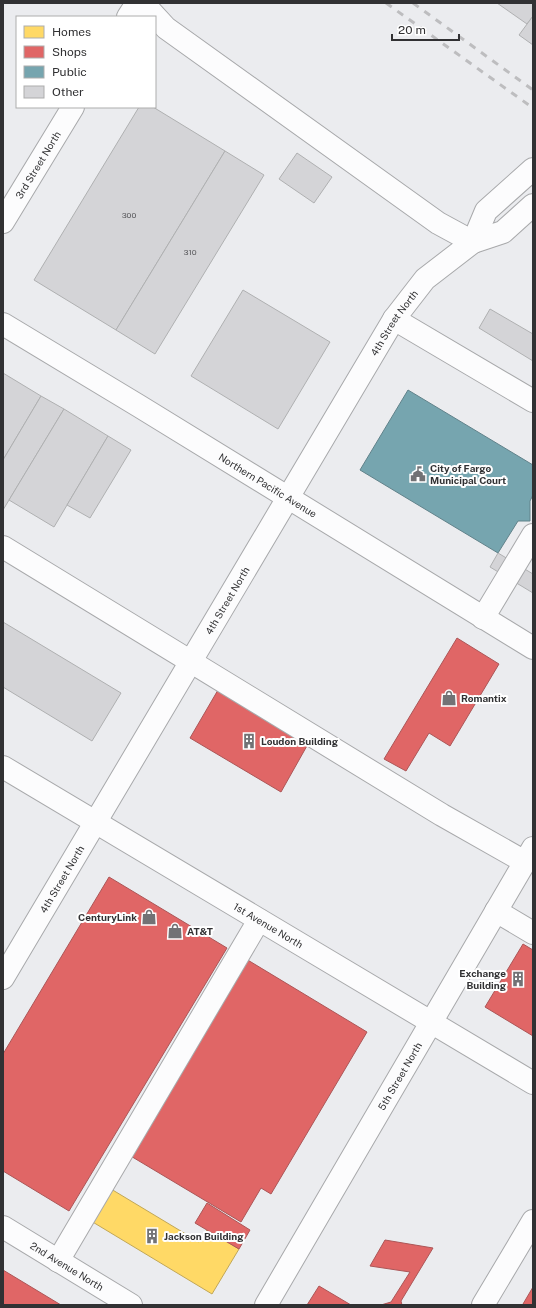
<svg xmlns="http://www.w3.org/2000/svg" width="536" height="1308" font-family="'Public Sans',sans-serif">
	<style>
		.homes { fill: #ffd966; stroke: #c1a757 }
		.shops { fill: #e06666; stroke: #ac5657 }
		.public { fill: #76a5af; stroke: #61828a }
		.building { fill: #d4d4d7; stroke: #afb0b1 }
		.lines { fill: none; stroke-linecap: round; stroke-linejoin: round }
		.minor-casing { stroke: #a8a9ab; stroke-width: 24 }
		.minor { stroke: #fcfcfd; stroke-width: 22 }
		.rail { stroke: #bdbdbf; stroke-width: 3; stroke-dasharray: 7 7; stroke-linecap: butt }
		.labels { text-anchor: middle; stroke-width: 4; stroke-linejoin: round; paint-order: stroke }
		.number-label { font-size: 8px; fill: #5a5a5d }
		.street-label { font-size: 10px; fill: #313133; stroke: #fff }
		.poi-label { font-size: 10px; font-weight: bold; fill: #313133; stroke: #fff; text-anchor: start }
	</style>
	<rect width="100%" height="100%" fill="#ebecef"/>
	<path class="homes" d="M111,1189l88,53 8,-12 32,19 -27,45 -121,-73z"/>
	<g class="shops">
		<path d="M457,638l42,26 -49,82 -21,-13 -23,38 -22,-12z"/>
		<path d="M218,690l90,54 -27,48 -91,-54z"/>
		<path d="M109,877l118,71 -158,263 -66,-40v-117z"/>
		<path d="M523,944l10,6v86l-48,-29z"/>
		<path d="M246,959l121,73 -96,162 -10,-6 -20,34 -112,-67z"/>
		<path d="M207,1203l43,27 -11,19 -44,-26z"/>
		<path d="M385,1240l48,8 -32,53 1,4h-21l10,-3 19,-30 -40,-6z"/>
		<path d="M3,1270l58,35h-58z"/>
		<path d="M319,1286l32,19h-44z"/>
		<path d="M533,1287v18h-8l-2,-1z"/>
	</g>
	<path class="public" d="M408,390l125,75v30l-3,6v20h-12l-20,32 -138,-83z"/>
	<g class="building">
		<path d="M497,3h36v13l-6,8z"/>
		<path d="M533,16v29l-14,-10z"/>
		<path d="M139,107h14l72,44 -109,179 -82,-50z"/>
		<path d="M225,151l39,24 -109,179 -39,-24z"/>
		<path d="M297,153l35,24 -18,26 -35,-24z"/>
		<path d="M243,290l87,52 -52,87 -87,-53z"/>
		<path d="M490,309l43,25v27l-54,-33z"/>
		<path d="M3,373l38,23 -38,64z"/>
		<path d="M41,396l23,13 -61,101v-50z"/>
		<path d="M64,409l44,27 -54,91 -45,-27z"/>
		<path d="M108,436l23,14 -41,68 -23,-13z"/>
		<path d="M498,553l35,21v19l-43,-26z"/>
		<path d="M3,622l118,71 -29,48 -89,-54z"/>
	</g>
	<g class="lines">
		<g class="minor-casing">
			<g id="minor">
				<path d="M143,3l23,25 272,195 35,19"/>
				<path d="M128,17l9,-14"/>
				<path id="s1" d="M3,222l70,-115"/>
				<path d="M473,242l13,-31 47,-42"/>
				<path d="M394,319l139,82"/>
				<path id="s2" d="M3,324l136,82 394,242"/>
				<path d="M3,547l439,268 83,47"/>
				<path d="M483,618l50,-83"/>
				<path id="s3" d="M3,767l530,316"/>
				<path d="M496,911l37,22"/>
				<path id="s4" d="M3,978l391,-659 31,-40 48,-37 30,-10 30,-27"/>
				<path id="s5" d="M3,1227l128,78"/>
				<path d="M58,1261l201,-341"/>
				<path id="s6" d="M266,1305l267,-457"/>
				<path d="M483,1305l50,-84"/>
			</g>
		</g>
		<use href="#minor" class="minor"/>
		<g class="rail">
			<path d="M386,3l147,105"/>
			<path d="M413,3l120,87"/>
		</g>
	</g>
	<defs>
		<g id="civic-bare" transform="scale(1.2)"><path d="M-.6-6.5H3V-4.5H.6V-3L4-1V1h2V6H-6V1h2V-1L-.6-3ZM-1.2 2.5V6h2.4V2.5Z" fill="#727275" stroke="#fff" stroke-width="2.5" paint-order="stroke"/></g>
		<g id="shop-bare" transform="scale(1.2)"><path d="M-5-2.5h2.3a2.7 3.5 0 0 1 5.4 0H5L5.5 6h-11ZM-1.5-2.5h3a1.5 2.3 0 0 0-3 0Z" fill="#727275" stroke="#fff" stroke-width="2.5" paint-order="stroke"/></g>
		<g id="building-bare" transform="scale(1.2)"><path d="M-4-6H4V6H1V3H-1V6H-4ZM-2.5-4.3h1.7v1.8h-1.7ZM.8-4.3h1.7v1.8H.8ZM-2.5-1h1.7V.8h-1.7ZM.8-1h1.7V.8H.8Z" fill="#727275" stroke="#fff" stroke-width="2.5" paint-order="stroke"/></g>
	</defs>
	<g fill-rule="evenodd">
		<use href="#civic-bare" x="418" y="474"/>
		<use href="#shop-bare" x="449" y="698"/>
		<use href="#building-bare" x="249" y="741"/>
		<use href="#shop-bare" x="149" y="917"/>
		<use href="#shop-bare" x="175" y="931"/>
		<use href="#building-bare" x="518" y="979"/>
		<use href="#building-bare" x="152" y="1236"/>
	</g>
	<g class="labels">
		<g class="number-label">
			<text x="129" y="218">300</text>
			<text x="190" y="255">310</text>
		</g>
		<g class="street-label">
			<text dy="4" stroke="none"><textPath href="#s1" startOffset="67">3rd Street North</textPath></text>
			<text dy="4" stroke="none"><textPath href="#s4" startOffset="763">4th Street North</textPath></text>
			<text dy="4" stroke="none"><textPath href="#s2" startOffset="310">Northern Pacific Avenue</textPath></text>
			<text dy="4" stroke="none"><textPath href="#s4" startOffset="439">4th Street North</textPath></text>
			<text dy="4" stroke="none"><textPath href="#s4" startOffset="115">4th Street North</textPath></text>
			<text dy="4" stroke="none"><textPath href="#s3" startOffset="309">1st Avenue North</textPath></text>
			<text dy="4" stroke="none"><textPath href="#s6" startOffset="265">5th Street North</textPath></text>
			<text dy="4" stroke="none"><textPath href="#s5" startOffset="75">2nd Avenue North</textPath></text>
		</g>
		<g class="poi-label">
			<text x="430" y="472">City of Fargo<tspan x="430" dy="12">Municipal Court</tspan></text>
			<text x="461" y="702">Romantix</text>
			<text x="261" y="745">Loudon Building</text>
			<text x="137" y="921" text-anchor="end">CenturyLink</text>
			<text x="187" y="935">AT&amp;T</text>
			<text x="506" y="977" text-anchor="end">Exchange<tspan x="506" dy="12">Building</tspan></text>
			<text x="164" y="1240">Jackson Building</text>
		</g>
	</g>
	<rect width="536" height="1308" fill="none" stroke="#313133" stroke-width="8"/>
	<rect x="16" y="16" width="140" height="92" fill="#ffffff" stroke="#adadad"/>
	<rect x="24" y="26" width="20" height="12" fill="#ffd966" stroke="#adadad"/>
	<text x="52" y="36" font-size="12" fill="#313133">Homes</text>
	<rect x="24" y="46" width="20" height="12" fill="#e06666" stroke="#adadad"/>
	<text x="52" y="56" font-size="12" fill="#313133">Shops</text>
	<rect x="24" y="66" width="20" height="12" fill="#76a5af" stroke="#adadad"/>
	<text x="52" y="76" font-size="12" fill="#313133">Public</text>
	<rect x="24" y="86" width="20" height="12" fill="#d4d4d7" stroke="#adadad"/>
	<text x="52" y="96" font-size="12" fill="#313133">Other</text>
	<path d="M392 34v6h67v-6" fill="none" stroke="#313133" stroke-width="2"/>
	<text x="398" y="34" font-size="12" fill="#313133" stroke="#ffffff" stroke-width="3" paint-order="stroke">20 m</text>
</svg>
